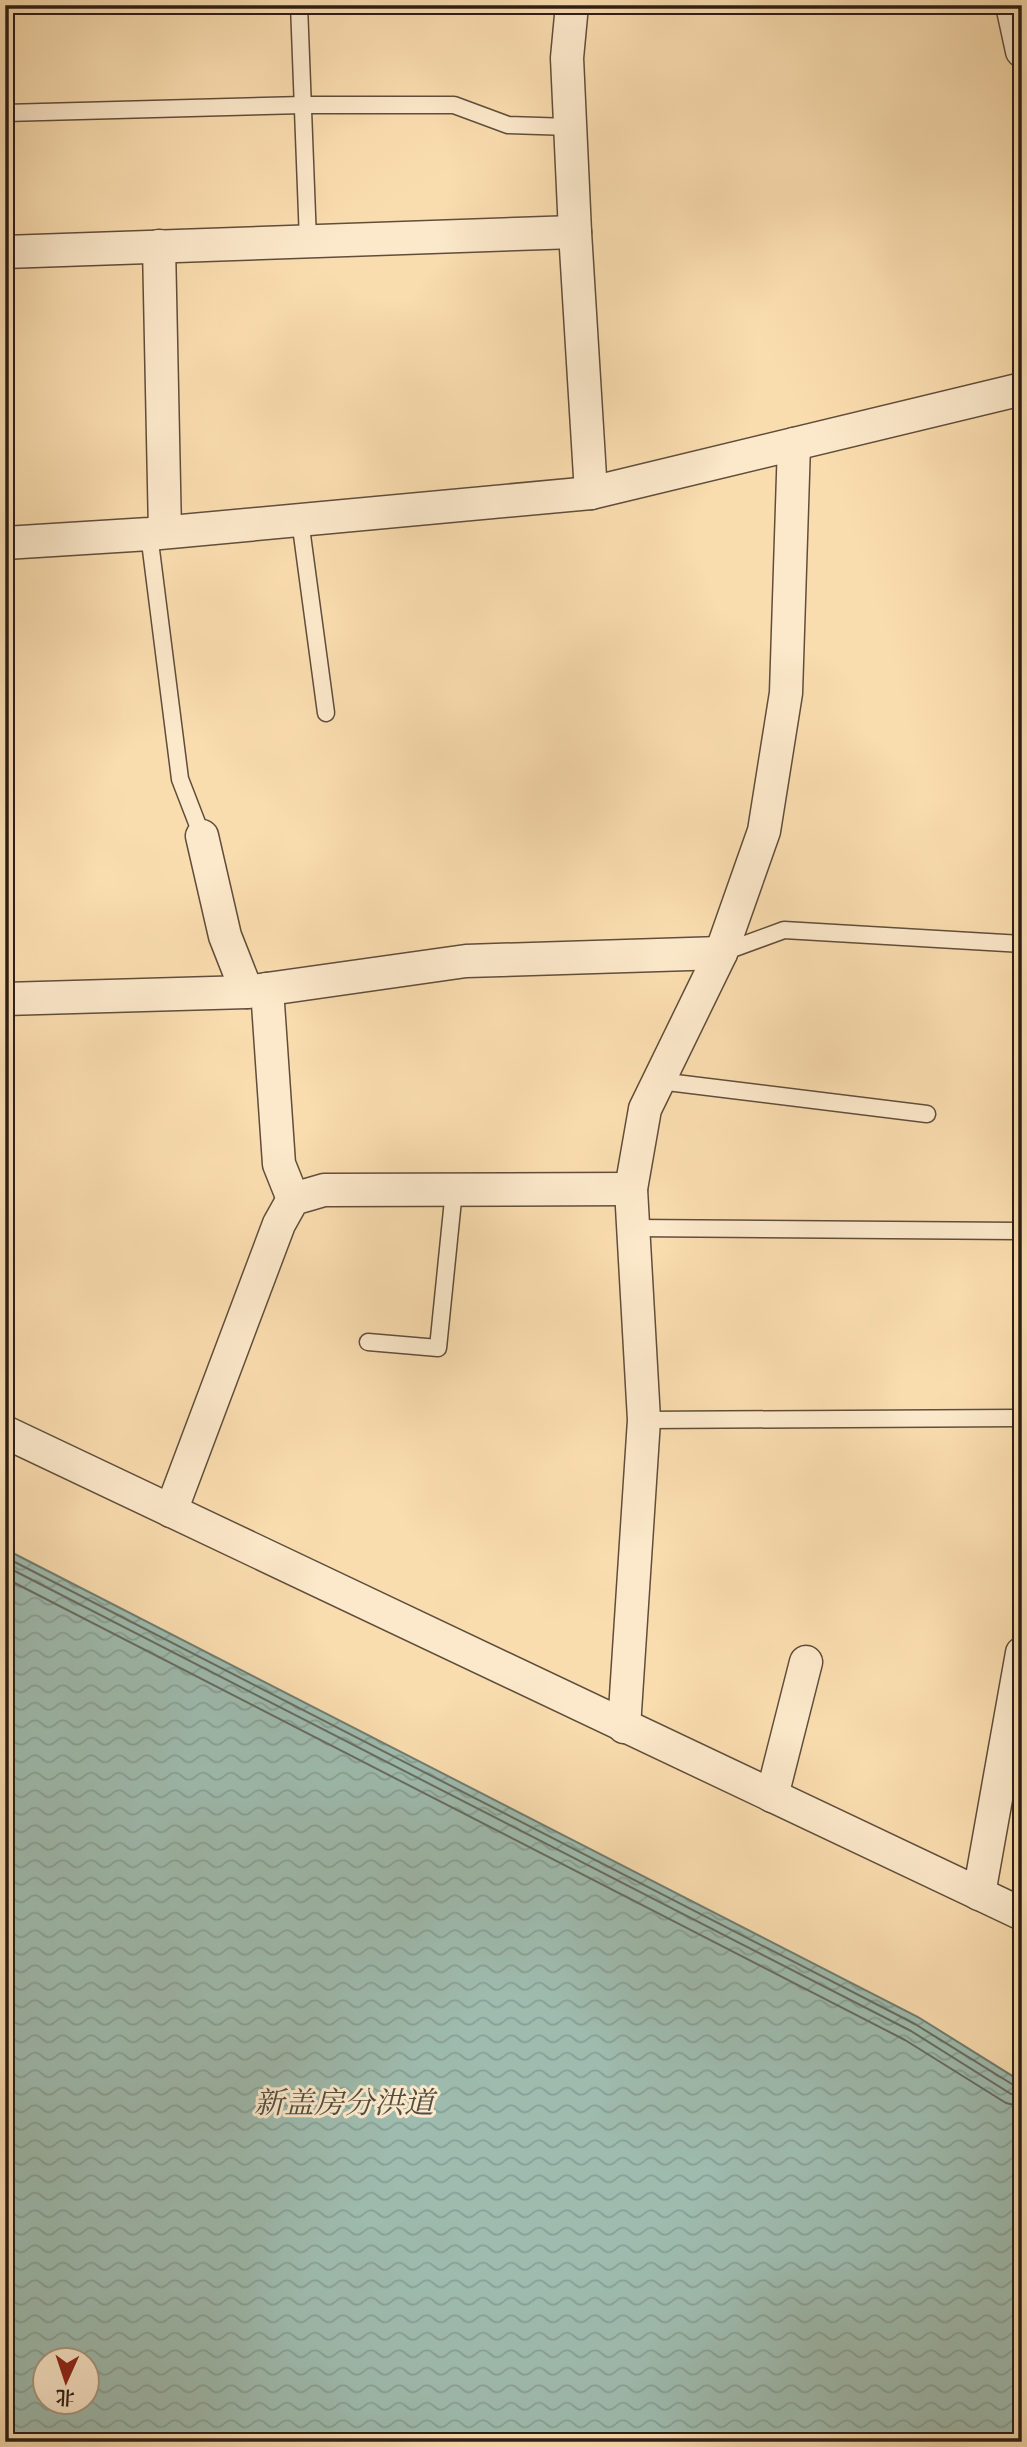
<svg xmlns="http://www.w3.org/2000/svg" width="1027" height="2447" font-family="'IM FELL DW Pica','Noto Serif SC',serif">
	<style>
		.water { fill: url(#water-waves); stroke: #717c71; stroke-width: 2; fill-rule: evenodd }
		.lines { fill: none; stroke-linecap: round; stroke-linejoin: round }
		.shore { stroke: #666c62; stroke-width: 2 }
		.service-casing { stroke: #604e3c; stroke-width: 19 }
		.minor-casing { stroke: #604e3c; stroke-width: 35 }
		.service { stroke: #fce9cb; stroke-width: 16 }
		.minor { stroke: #fce9cb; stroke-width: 32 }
		.labels { text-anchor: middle; stroke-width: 6; stroke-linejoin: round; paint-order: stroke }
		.water-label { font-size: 30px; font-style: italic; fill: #4f4d43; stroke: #fce9cb }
	</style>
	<defs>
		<pattern id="water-waves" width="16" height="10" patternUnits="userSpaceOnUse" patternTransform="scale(1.75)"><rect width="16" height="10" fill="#9ebbae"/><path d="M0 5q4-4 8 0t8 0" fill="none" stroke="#88a095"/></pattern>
	</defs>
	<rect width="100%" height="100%" fill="#faddaf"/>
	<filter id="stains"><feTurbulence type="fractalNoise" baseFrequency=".00286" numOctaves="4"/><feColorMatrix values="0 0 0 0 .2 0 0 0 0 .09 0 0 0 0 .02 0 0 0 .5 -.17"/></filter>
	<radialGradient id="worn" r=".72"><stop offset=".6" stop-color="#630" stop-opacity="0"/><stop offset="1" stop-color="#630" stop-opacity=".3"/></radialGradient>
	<path class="water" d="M5,1549l913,468 104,65v360h-1017zM46,2360h42v42h-42z"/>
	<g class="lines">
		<g class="shore">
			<path d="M5,1557l910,467 100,62 7,1"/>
			<path d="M5,1566l906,465 100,63 11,2"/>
			<path d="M5,1578l900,462 101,63 16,4"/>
		</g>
		<g class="service-casing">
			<g id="service">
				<path d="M299,5l9,236"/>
				<path d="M5,113l298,-8h151l54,20 62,2"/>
				<path d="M300,520l26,193"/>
				<path d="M149,534l31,245 22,57"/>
				<path d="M721,953l63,-23 238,14"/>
				<path d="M659,1081l268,33"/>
				<path d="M633,1228l389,3"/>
				<path d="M368,1342l70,6 16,-158"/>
				<path d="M644,1420l378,-2"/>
			</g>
		</g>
		<g class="minor-casing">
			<g id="minor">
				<path d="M572,5l-5,53 8,174 16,261"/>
				<path d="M1012,5l10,46"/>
				<path d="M159,246l6,286"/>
				<path d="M5,252l570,-20"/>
				<path d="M5,543l144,-9 442,-41 431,-104"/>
				<path d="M202,836l23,100 22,56"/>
				<path d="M267,989l12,175 14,35"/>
				<path d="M5,999l242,-7 219,-31 255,-8"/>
				<path d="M5,1432l1017,482"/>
				<path d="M171,1511l108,-287 14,-25 31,-9 307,-1"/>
				<path d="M624,1727l20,-307 -13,-231 14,-80 76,-156 43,-122 22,-138 8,-249"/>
				<path d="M772,1796l34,-134"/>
				<path d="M979,1894l43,-241"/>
			</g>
		</g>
		<use href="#service" class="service"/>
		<use href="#minor" class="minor"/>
	</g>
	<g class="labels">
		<g class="water-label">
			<text x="344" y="2113">新盖房分洪道</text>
		</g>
	</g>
	<rect width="1027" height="2447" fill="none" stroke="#faddaf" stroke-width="28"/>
	<rect x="7" y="7" width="1013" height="2433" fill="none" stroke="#2d1e15" stroke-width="3.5"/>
	<rect x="14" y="14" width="999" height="2419" fill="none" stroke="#2d1e15" stroke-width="2"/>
	<g transform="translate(66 2381) rotate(183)"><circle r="33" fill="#fce9cb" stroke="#a99882" stroke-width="2"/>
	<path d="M0-5L12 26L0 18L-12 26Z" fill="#8f2418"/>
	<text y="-10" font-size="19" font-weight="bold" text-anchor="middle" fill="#2d1e15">北</text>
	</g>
	<rect width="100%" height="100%" filter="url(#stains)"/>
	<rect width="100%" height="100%" fill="url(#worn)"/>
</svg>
